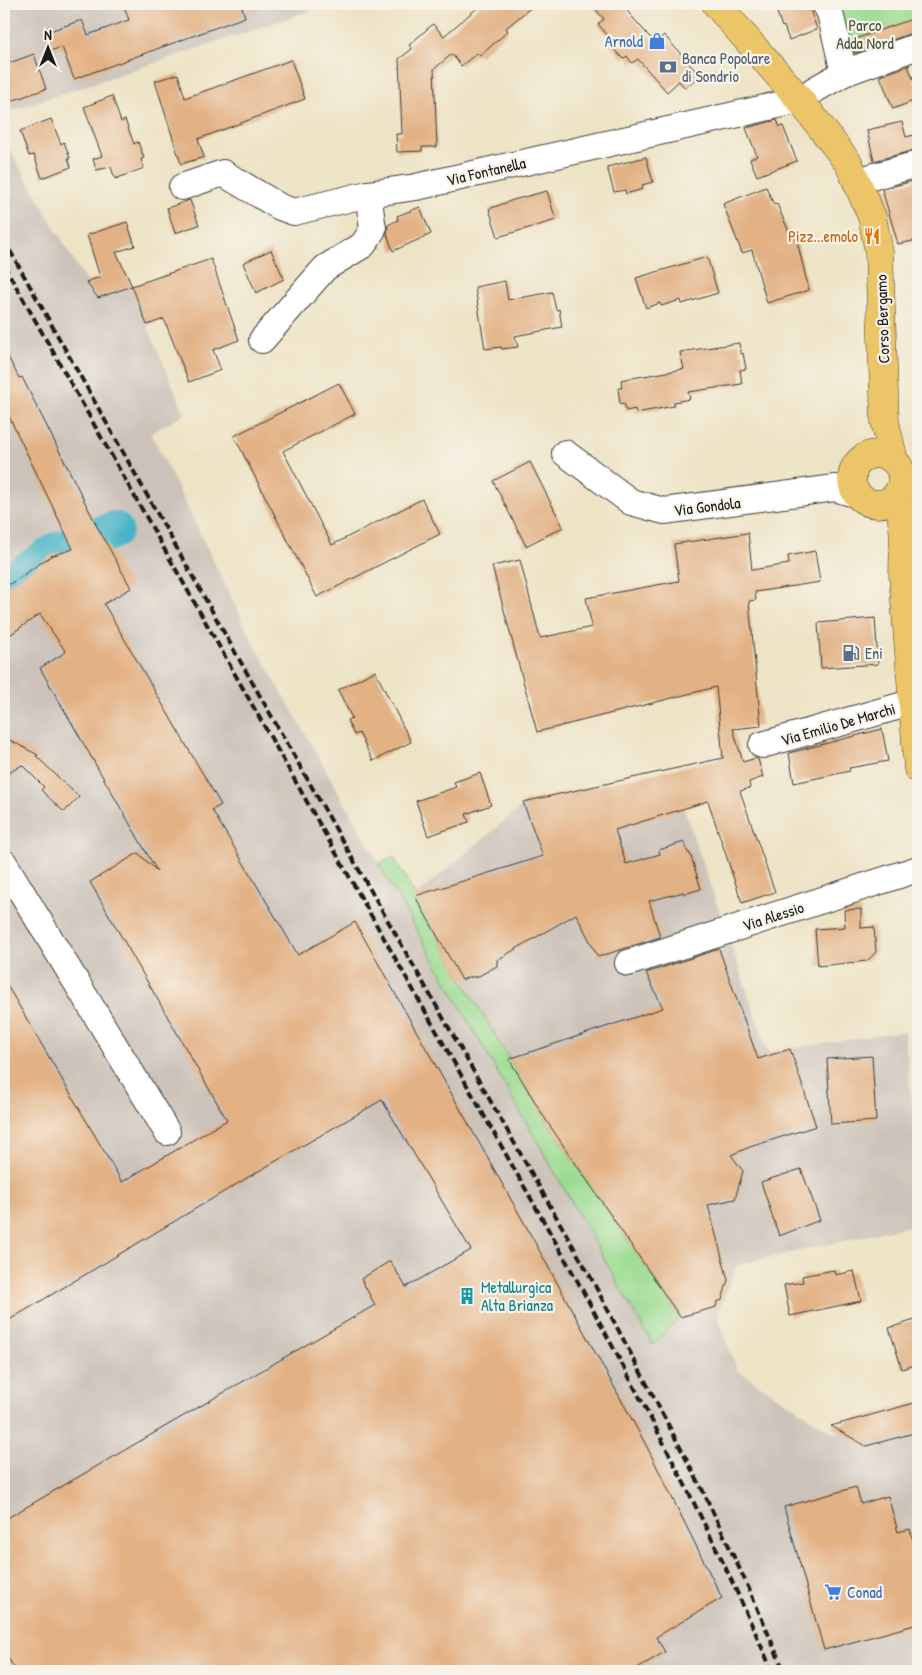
<svg xmlns="http://www.w3.org/2000/svg" width="922" height="1675" font-family="'Patrick Hand',sans-serif">
	<style>
		.built { fill: #edd7bb }
		.industrial { fill: #ccc2b9 }
		.green { fill: #9bdc92; stroke: #5c7c57 }
		.lines { fill: none; stroke-linecap: round; stroke-linejoin: round }
		.river { stroke: #49b4c7; stroke-width: 38 }
		.building { fill: #e2b184 }
		.minor-casing { stroke: #3b3a35; stroke-width: 28 }
		.major-casing { stroke: #3b3a35; stroke-width: 29 }
		.minor { stroke: #fff; stroke-width: 26 }
		.major { stroke: #edc569; stroke-width: 28 }
		.rail { stroke: #1c1c1c; stroke-width: 4; stroke-dasharray: 8 4; stroke-linecap: butt }
		.labels { text-anchor: middle; stroke-width: 4.5; stroke-linejoin: round; paint-order: stroke }
		.park-label { font-size: 16px; fill: #42563f; stroke: #f7f3e8 }
		.shop-label { font-size: 16px; fill: #366cbe; stroke: #f7f3e8; text-anchor: end }
		.service-label { font-size: 16px; fill: #4e5e75; stroke: #f7f3e8; text-anchor: start }
		.street-label { font-size: 16px; fill: #1c1c1c; stroke: #f7f3e8 }
		.food-label { font-size: 16px; fill: #c56008; stroke: #f7f3e8; text-anchor: end }
		.culture-label { font-size: 16px; fill: #0d838f; stroke: #f7f3e8; text-anchor: start }
	</style>
	<rect width="100%" height="100%" fill="#f7f3e8"/>
	<filter id="ink" filterUnits="userSpaceOnUse"><feTurbulence type="fractalNoise" baseFrequency=".02" numOctaves="2"/><feDisplacementMap in="SourceGraphic" scale="10" xChannelSelector="R" yChannelSelector="G"/><feConvolveMatrix kernelMatrix="1 2 1 2 8 2 1 2 1" color-interpolation-filters="sRGB"/></filter>
	<filter id="wash" filterUnits="userSpaceOnUse"><feTurbulence type="fractalNoise" baseFrequency=".0096" numOctaves="4" result="noise"/><feDisplacementMap in="SourceGraphic" scale="20" xChannelSelector="R" yChannelSelector="G"/><feGaussianBlur stdDeviation="1.12" result="paint"/><feColorMatrix in="noise" values="0 0 0 0 0 0 0 0 0 0 0 0 0 0 0 0 0 1.4 0 .05"/><feComposite in="paint" operator="in"/></filter>
	<g filter="url(#wash)">
		<rect width="100%" height="100%" fill="#ede3c5"/>
		<path class="built" d="M918,441v76l-7,-75z"/>
		<g class="industrial">
			<path d="M4,4h327l-327,109z"/>
			<path d="M4,139l82,143 12,16 34,-12 15,39 38,89 -34,19 101,207 401,705 27,-28 -134,-197 -84,-140 -47,-84 110,-92 147,-30 96,278 136,-21 14,123v70l-181,41 -20,49 20,56 97,63 84,-19v257h-914v-1081l47,-34 53,-18 -7,-12 -31,9 -16,5 -46,29z"/>
		</g>
		<g class="green">
			<path d="M819,4h99v45l-68,24z"/>
			<path d="M394,857l68,123 84,140 134,197 -27,28 -274,-481z"/>
		</g>
		<g class="lines">
			<path class="river" d="M4,587l53,-36 57,-21"/>
		</g>
		<g id="blocks">
			<g class="building">
				<path d="M123,4h118l4,13 -171,62 -12,-32 -12,4 -6,-18 38,-13 6,15 41,-15z"/>
				<path d="M482,4h53l-29,24 2,3 -28,25 -3,-3 -16,13 -9,-12 -18,15 3,78h-15v4l-25,1 -1,-18h6l-3,-75 13,-10 -3,-4 24,-21 11,12z"/>
				<path d="M591,4h30l34,39 9,-8 36,41 -15,12 -6,-7 -12,11 -29,-33 -6,4 -5,-7 -4,3 -15,-16 3,-3 -13,-16 6,-5z"/>
				<path d="M774,4h34l9,25 -28,11 -5,-14 -2,1z"/>
				<path d="M918,17v14l-63,22 -3,-13z"/>
				<path d="M34,54l12,35 -35,12 -7,-21v-15z"/>
				<path d="M291,60l14,39 -107,40 6,18 -23,7 -26,-83 23,-7 7,24z"/>
				<path d="M910,65l-2,1 9,23 -2,1 3,9 -25,10 -13,-33z"/>
				<path d="M112,96l9,26 4,-2 9,24 4,-2 6,16 -3,1 3,9 -29,11 -4,-12 -15,3 -3,-11 9,-3 -18,-49z"/>
				<path d="M51,119l10,25 3,-2 6,16h-2l3,9 -29,11 -8,-23 -5,1 -9,-25z"/>
				<path d="M777,120l3,7 3,-1 14,35 -40,15 -7,-17 7,-3 -11,-28z"/>
				<path d="M902,122l4,15 12,-3v15l-44,12 -7,-31z"/>
				<path d="M646,157l7,25 -11,3 1,4 -17,5 -1,-4 -11,2 -7,-25z"/>
				<path d="M918,180v60l-20,4 -16,-55z"/>
				<path d="M766,187l8,18 3,-1 15,35 4,-2 13,53 -42,13 -15,-53 -10,3 -19,-49z"/>
				<path d="M547,191l9,29 -58,17 -9,-28 24,-9z"/>
				<path d="M190,200l9,25 -24,8 -8,-25z"/>
				<path d="M420,207l11,27 -38,17 -6,-17 1,-9 10,-5 -1,-4z"/>
				<path d="M127,222l8,24 -19,6 16,34 -34,12 -12,-16 14,-5 -13,-42z"/>
				<path d="M271,250l13,29 -28,14 -13,-30z"/>
				<path d="M707,257l11,36 -36,11 -1,-4 -20,6 -1,-3 -14,5 -10,-30z"/>
				<path d="M211,259l28,81 -26,10 8,20 -32,12 -25,-63 -17,6 -15,-39z"/>
				<path d="M505,281l3,19 44,-8 4,18 3,-1 3,18 -47,9 3,11 -16,2 -1,-2 -16,2 -10,-62z"/>
				<path d="M739,343l2,11 2,-1 3,16 -6,1 2,14 -54,8 2,7 -16,3v4l-38,7 -1,-4 -9,2 -2,-8 -4,1 -2,-16h4l-1,-8 63,-11 -4,-17z"/>
				<path d="M4,349l15,29 3,-1 76,151 33,60 -27,16 117,201 -9,5 86,145 57,-33 172,306 120,219 75,151 -66,39 9,15 -33,19h-616l-12,-20v-131l371,-215 -14,-26 29,-18 16,26 65,-37 -89,-150 -125,72 -253,151v-343l118,202 105,-62 -137,-238 48,-29 19,18 -117,-203 26,-16 -26,-38 -36,25v-51l47,-32 22,-7 -69,-143z"/>
				<path d="M339,383l16,31 -72,37 49,94 90,-46 18,35 -123,63 -83,-161z"/>
				<path d="M530,462l33,65 -37,19 -33,-65z"/>
				<path d="M748,533l4,37 37,-6 -1,-8 27,-5 5,31 -65,10 1,8 -7,1 12,125 -28,3 10,33 13,-4 2,1 5,18 -14,5 1,6 -10,3 35,101 -33,11 -34,-102 -93,29 11,34 34,-10 -1,-4 25,-8 4,11h2l11,36 -17,5v-2l-35,9 11,36 -62,20 -22,-43 -79,46v6l-22,12 -1,-2 -3,2 -1,-2 -8,4 -47,-84 128,-40 -20,-54 200,-44 -7,-71 -179,45 -45,-166 28,-6 20,78 52,-11 -6,-29 93,-17 -5,-37z"/>
				<path d="M875,618l3,46 -57,4 -3,-45z"/>
				<path d="M375,671l36,71 -38,19 -14,-28 -5,2 -7,-15 5,-2 -14,-28z"/>
				<path d="M882,729l6,32 -39,7 1,3 -56,12 -5,-30z"/>
				<path d="M4,737l34,18 -2,1 43,41 -15,15 -23,-22 3,-3 -22,-22 -18,11v-21l4,-3 -4,-5z"/>
				<path d="M480,773l11,32 -25,9 3,8 -41,14 -12,-35 40,-14 -2,-5z"/>
				<path d="M861,909v19l13,-1 2,25 -9,9 -49,5 -3,-37 30,-2 -1,-17z"/>
				<path d="M719,949l39,110 32,-10 26,77 -66,21 -19,8 12,16 -8,28 -27,6 20,75 -6,20 -5,2 -1,5 -36,10 -134,-197 -37,-61 154,-51 -17,-35z"/>
				<path d="M872,1056l4,65 -45,3 -4,-65z"/>
				<path d="M801,1169l19,51 -41,16 -18,-54z"/>
				<path d="M834,1270l1,5 19,-4 7,30 -71,15 -6,-31 19,-3 -1,-6z"/>
				<path d="M918,1319v45l-16,5 -13,-41z"/>
				<path d="M918,1402v30l-52,14 -35,-20z"/>
				<path d="M856,1487l5,17 27,-8 10,36 12,-3 8,30v65l-94,26 -40,-143z"/>
			</g>
		</g>
	</g>
	<g filter="url(#ink)">
		<use href="#blocks" fill-opacity="0" stroke="#3b3a35" stroke-width="1"/>
		<g class="lines">
			<g class="minor-casing">
				<g id="minor">
					<path d="M844,73l74,-27"/>
					<path d="M857,181l61,-17"/>
					<path d="M182,187l41,-14 57,34 14,5 74,-18 48,-7 384,-87 14,-10 30,-17 -14,-60 -5,-9"/>
					<path d="M262,340l63,-72 38,-23 10,-16 -5,-35"/>
					<path d="M565,453l66,49 33,9 171,-23 23,7"/>
					<path d="M762,745l152,-43"/>
					<path d="M4,863l163,269"/>
					<path d="M628,963l290,-94"/>
				</g>
			</g>
			<g class="major-casing">
				<g id="major">
					<path d="M716,4l84,96 49,64 23,53 7,35 6,170 9,39"/>
					<circle cx="877" cy="479" r="25"/>
					<path d="M898,493l6,42 -1,40 15,194"/>
				</g>
			</g>
			<use href="#minor" class="minor"/>
			<use href="#major" class="major"/>
			<g class="rail">
				<path d="M4,240l231,412 355,624 113,215 47,100 34,80"/>
				<path d="M4,265l574,1017c69,128 137,255 194,389"/>
			</g>
		</g>
	</g>
	<defs>
		<g id="shop-bare" transform="scale(1.35)"><path d="M-5-2.5h2.3a2.7 3.5 0 0 1 5.4 0H5L5.5 6h-11ZM-1.5-2.5h3a1.5 2.3 0 0 0-3 0Z" fill="#3f7fe0" stroke="#f7f3e8" stroke-width="2.5" paint-order="stroke"/></g>
		<g id="bank-bare" transform="scale(1.35)"><path d="M-6-4H6V4H-6ZM0-2.3a2.3 2.3 0 1 0 0 4.6a2.3 2.3 0 1 0 0-4.6Z" fill="#5c6f8a" stroke="#f7f3e8" stroke-width="2.5" paint-order="stroke"/></g>
		<g id="restaurant-bare" transform="scale(1.35)"><path d="M-5-6h1v4h1v-4h1v4h1v-4h1v5L-1.5 .5V6h-2V.5L-5-1ZM5-6V6H3V1.5H1.5Q1.5-4 5-6Z" fill="#e8710a" stroke="#f7f3e8" stroke-width="2.5" paint-order="stroke"/></g>
		<g id="fuel-bare" transform="scale(1.35)"><path d="M-5.5-6h7V0h2V4h1.3V-2.5L3-4.5l.8-.8L6-3V5H2.5V1h-1V6h-7ZM-4.2-4.7v3.2H.2V-4.7Z" fill="#5c6f8a" stroke="#f7f3e8" stroke-width="2.5" paint-order="stroke"/></g>
		<g id="building-bare" transform="scale(1.35)"><path d="M-4-6H4V6H1V3H-1V6H-4ZM-2.5-4.3h1.7v1.8h-1.7ZM.8-4.3h1.7v1.8H.8ZM-2.5-1h1.7V.8h-1.7ZM.8-1h1.7V.8H.8Z" fill="#0f9aa8" stroke="#f7f3e8" stroke-width="2.5" paint-order="stroke"/></g>
		<g id="supermarket-bare" transform="scale(1.35)"><path d="M-6-5.5h2.5l.6 2H6L4.5 2H-2.5L-4.4-4H-6ZM-1.5 3.2a1.3 1.3 0 1 0 .1 0ZM3 3.2a1.3 1.3 0 1 0 .1 0Z" fill="#3f7fe0" stroke="#f7f3e8" stroke-width="2.5" paint-order="stroke"/></g>
	</defs>
	<g fill-rule="evenodd">
		<use href="#shop-bare" x="657" y="41"/>
		<use href="#bank-bare" x="668" y="67"/>
		<use href="#restaurant-bare" x="872" y="236"/>
		<use href="#fuel-bare" x="851" y="653"/>
		<use href="#building-bare" x="467" y="1296"/>
		<use href="#supermarket-bare" x="833" y="1592"/>
	</g>
	<g class="labels">
		<g class="park-label">
			<text x="865" y="31">Parco<tspan x="865" dy="18">Adda Nord</tspan></text>
		</g>
		<g class="shop-label">
			<text x="643" y="47">Arnold</text>
			<text x="847" y="1598" text-anchor="start">Conad</text>
		</g>
		<g class="service-label">
			<text x="682" y="64">Banca Popolare<tspan x="682" dy="18">di Sondrio</tspan></text>
			<text x="865" y="659">Eni</text>
		</g>
		<g class="street-label">
			<text transform="translate(486 171) rotate(-13)" y="6">Via Fontanella</text>
			<text transform="translate(882 319) rotate(-92)" y="6">Corso Bergamo</text>
			<text transform="translate(707 506) rotate(-7)" y="6">Via Gondola</text>
			<text transform="translate(838 724) rotate(-16)" y="6">Via Emilio De Marchi</text>
			<text transform="translate(773 916) rotate(-18)" y="6">Via Alessio</text>
		</g>
		<g class="food-label">
			<text x="858" y="242">Pizz...emolo</text>
		</g>
		<g class="culture-label">
			<text x="481" y="1293">Metallurgica<tspan x="481" dy="18">Alta Brianza</tspan></text>
		</g>
	</g>
	<rect width="922" height="1675" fill="none" stroke="#f7f3e8" stroke-width="20"/>
	<g transform="translate(48 48)" stroke="#f7f3e8" stroke-width="4" paint-order="stroke">
	<path d="M0-4L9 19L0 12L-9 19Z" fill="#1c1c1c"/>
	<text y="-8" font-size="14" font-weight="bold" text-anchor="middle" fill="#1c1c1c">N</text>
	</g>
</svg>
